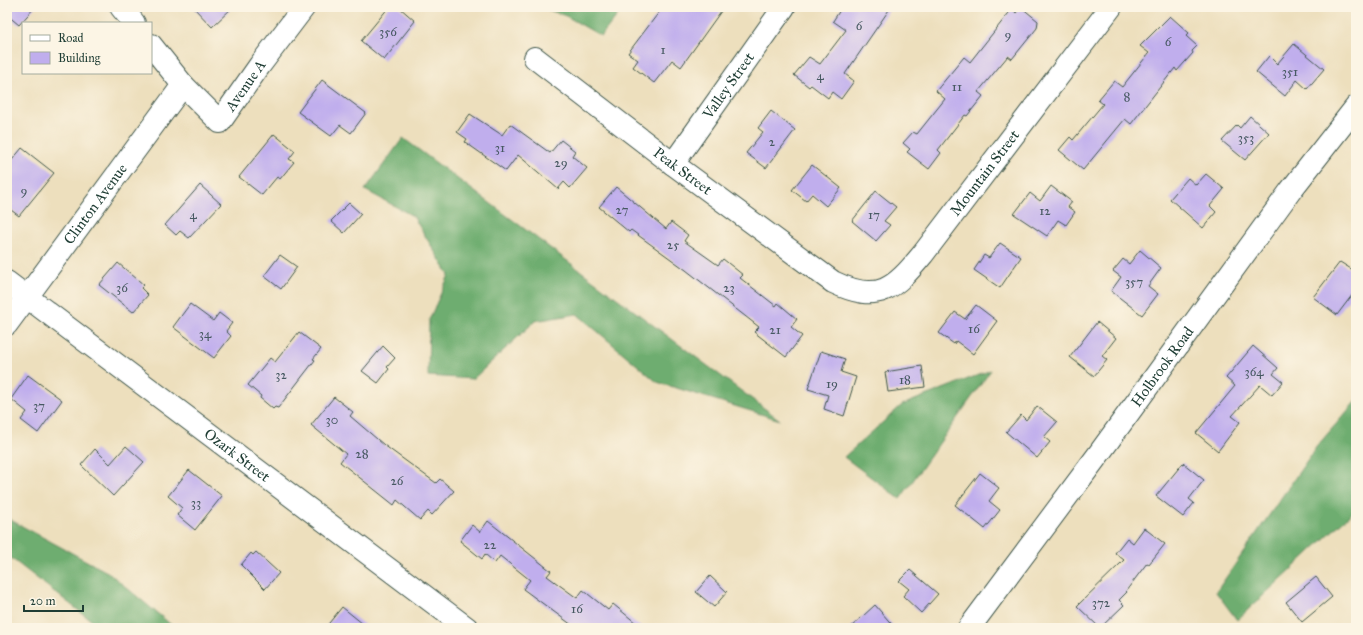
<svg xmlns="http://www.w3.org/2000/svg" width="1363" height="635" font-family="'IM FELL Great Primer',serif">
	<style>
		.forest { fill: #6ead70; stroke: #467552 }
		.building { fill: #c0aeed }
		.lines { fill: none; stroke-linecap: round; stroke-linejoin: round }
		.minor-casing { stroke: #3e5549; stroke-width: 24 }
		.minor { stroke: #fff; stroke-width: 22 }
		.labels { text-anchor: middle; stroke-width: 4; stroke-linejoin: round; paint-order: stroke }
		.number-label { font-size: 13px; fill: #475962 }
		.street-label { font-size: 15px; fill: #1f3d34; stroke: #fcf5e5 }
	</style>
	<rect width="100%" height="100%" fill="#fcf5e5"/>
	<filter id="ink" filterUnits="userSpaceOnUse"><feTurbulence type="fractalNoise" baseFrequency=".025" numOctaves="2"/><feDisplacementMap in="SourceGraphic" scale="8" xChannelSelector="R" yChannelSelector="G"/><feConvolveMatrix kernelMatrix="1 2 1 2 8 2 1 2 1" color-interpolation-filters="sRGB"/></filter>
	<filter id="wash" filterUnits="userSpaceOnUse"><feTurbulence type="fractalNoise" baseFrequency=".012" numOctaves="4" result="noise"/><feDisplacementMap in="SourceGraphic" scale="16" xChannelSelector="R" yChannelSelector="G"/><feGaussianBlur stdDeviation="0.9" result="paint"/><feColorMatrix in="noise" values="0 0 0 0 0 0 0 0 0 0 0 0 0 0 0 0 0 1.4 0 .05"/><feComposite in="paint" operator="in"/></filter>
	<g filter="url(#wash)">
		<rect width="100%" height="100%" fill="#eddfbd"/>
		<g class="forest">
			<path d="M540,7h84l-23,29 -35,-20z"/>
			<path d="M403,138l377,282 -123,-38 -80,-68 -42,7 -62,58 -45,-3 1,-56 20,-45 -36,-59 -48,-26z"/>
			<path d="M991,370l-91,129 -56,-42 58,-52z"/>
			<path d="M1356,401v108l-119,111 -21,-28 101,-146z"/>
			<path d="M7,518l102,55 66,55h-74l-94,-73z"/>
		</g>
		<g id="blocks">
			<g class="building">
				<path d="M7,7h28l-16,18 -12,-10z"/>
				<path d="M193,7h40l-21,20z"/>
				<path d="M389,7h10l16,14 -31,39 -23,-19z"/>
				<path d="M663,7h61l-43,60 -9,-7 -18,23 -21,-16 5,-7 -10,-7z"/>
				<path d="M842,7h49l-46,67 9,7 -13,18 -9,-7 -4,6 -17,-13 -2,2 -15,-12 15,-18 11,7 26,-34 -13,-9z"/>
				<path d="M1021,7l17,14 -1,7 -25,31 -4,-3 -30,36 5,4 -16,20 -2,-1 -27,35 3,3 -12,16 -22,-17 3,-3 -7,-6 10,-11 4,2 28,-35 -9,-8 28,-34 6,5 42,-53 4,4z"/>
				<path d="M1170,16l19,17 -3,3 11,10 -5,5 1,2 -16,18 -2,-3 -44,56 -6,-5 -42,51 -24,-20 11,-13 3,3 30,-36 -5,-4 16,-19 8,6 27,-34 -9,-7z"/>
				<path d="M1294,44l30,25 -17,20 -10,-9 -12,16 -29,-24 13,-16 8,8z"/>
				<path d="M322,80l44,33 -15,20 -11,-8 -9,11 -33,-24z"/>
				<path d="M771,111l24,19 -29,38 -20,-15 17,-21 -5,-4z"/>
				<path d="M470,114l32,21 8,-11 40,29 11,-13 14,11 -3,5 15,12 -17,20 -6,-6 -6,7 -40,-34 -12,16 -41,-29 2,-3 -10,-7z"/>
				<path d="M1250,116l19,17 -24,27 -23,-19 15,-16 3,3z"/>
				<path d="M274,134l21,17 -6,8 5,3 -14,17 -3,-2 -15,18 -23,-18z"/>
				<path d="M22,148l32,25 -35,43 -12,-9v-41z"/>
				<path d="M812,165l29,23 -15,18 -14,-12 -6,7 -14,-11z"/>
				<path d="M1206,174l18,15 -14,17 6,6 -13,16 -33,-29 18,-21 8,7z"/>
				<path d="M200,185l21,19 -32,34 -9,-7 -4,4 -11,-10z"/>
				<path d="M1051,186l21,16 -4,5 7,5 -9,13 -8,-5 -11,16 -33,-22 16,-21 10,8z"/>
				<path d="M616,187l50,42 5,-7 17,13 -4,6 34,24 5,-6 20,16 -3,3 36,28 2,-3 19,16 -6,8 11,9 -16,21 -32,-25 5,-5 -73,-57 -55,-40 -2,2 -30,-25z"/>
				<path d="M876,191l20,16 -12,14 6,4 -14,16 -24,-20z"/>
				<path d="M349,203l12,11 -17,19 -13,-12z"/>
				<path d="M1000,243l21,14 -21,31 -26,-18 10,-15 5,3z"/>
				<path d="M1140,250l21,18 -13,18 10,8 -16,21 -31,-24 10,-14 -8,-6 10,-12 6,5z"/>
				<path d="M280,255l17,12 -16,22 -17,-13z"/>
				<path d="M1340,262l16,10v18l-19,25 -24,-18z"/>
				<path d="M118,263l26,22 -3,3 7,7 -15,17 -34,-27z"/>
				<path d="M190,304l23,17 6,-8 13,10 -6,8 5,5 -17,22 -41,-31z"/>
				<path d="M976,305l21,16 -24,33 -17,-13 -2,3 -15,-11 16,-21 10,7z"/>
				<path d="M1097,322l19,16 -14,18 5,4 -13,16 -24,-19z"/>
				<path d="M299,332l22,17 -8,10 2,1 -37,48 -3,-1 -2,2 -13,-11 1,-2 -13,-11 22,-27 5,4z"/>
				<path d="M383,346l12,12 -8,9 2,2 -11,14 -16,-12z"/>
				<path d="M1253,346l25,22 -5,6 10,8 -11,13 -12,-10 -28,31 8,6 -22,29 -22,-18 39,-47 -9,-8z"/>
				<path d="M821,351l24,8 -4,13 15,5 -12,39 -20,-7 4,-14 -20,-6z"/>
				<path d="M922,366l3,21 -37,5 -3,-20z"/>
				<path d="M28,375l34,25 -24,33 -17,-13 6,-8 -16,-13z"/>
				<path d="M334,397l19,15 -3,4 34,29 52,38 4,-4 14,12 -22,24 -4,-4 -8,9 -23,-20 -3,5 -54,-43 6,-8 -35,-29z"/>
				<path d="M1037,406l20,16 -13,15 6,5 -13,16 -31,-26 15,-17 5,5z"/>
				<path d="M126,446l18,16 -31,34 -32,-31 14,-16 15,15z"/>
				<path d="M1183,463l21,17 -15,19 5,4 -11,14 -27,-21z"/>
				<path d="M189,470l33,26 -27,34 -18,-15 5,-7 -14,-12z"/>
				<path d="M980,473l19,15 -10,13 11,9 -15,19 -30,-24z"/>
				<path d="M488,521l63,50 -4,5 30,22 6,-8 25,20 5,-6 29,24h-66l-53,-39 7,-9 -30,-24 -5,7 -10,-9 -3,5 -22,-18 12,-16 8,7z"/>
				<path d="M1144,528l21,16 -16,20 -2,-1 -21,28 1,1 -8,8 5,5 -24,23 -23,-22 47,-46 -9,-7 12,-15 6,5z"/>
				<path d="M256,552l23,21 -14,16 -24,-24 10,-12 2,2z"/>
				<path d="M910,570l28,24 -17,19 -18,-17 6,-7 -10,-8z"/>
				<path d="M710,576l17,16 -13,15 -18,-15z"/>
				<path d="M1316,577l16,20 -30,25 -16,-20z"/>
				<path d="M875,605l20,23h-45z"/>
				<path d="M342,607l26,21h-43z"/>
			</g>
		</g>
	</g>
	<g filter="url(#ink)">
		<use href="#blocks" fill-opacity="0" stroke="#3e5549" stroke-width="1"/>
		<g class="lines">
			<g class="minor-casing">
				<g id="minor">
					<path d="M121,7l13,16"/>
					<path id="s1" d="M151,45l32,40 37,37 40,-57 44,-58"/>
					<path id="s2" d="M535,58l138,106 160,118c46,22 61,7 90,-28l188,-247"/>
					<path id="s3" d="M673,164l111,-157"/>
					<path id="s4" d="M7,282l460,346"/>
					<path id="s5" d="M7,324l176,-239"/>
					<path id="s6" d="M969,628l129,-173 193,-265 65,-83"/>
				</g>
			</g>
			<use href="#minor" class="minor"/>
		</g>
	</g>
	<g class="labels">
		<g class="number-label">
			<text x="859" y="30">6</text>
			<text x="388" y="36">356</text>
			<text x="1008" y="39">9</text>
			<text x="1168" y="46">6</text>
			<text x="663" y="54">1</text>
			<text x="1290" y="76">351</text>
			<text x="820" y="80">4</text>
			<text x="957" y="91">11</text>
			<text x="1127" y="101">8</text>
			<text x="1246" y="142">353</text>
			<text x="772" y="146">2</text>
			<text x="500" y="152">31</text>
			<text x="561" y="167">29</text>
			<text x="24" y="195">9</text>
			<text x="622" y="214">27</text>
			<text x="1045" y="215">12</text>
			<text x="193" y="219">4</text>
			<text x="874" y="219">17</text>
			<text x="673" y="249">25</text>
			<text x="1134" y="286">357</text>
			<text x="122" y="292">36</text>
			<text x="729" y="292">23</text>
			<text x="974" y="333">16</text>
			<text x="775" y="334">21</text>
			<text x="205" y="338">34</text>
			<text x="1254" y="376">364</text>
			<text x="281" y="379">32</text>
			<text x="905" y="384">18</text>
			<text x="832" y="388">19</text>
			<text x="39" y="410">37</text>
			<text x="332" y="424">30</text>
			<text x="362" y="458">28</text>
			<text x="397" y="485">26</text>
			<text x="196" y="507">33</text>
			<text x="490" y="549">22</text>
			<text x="1101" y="607">372</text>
			<text x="577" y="613">16</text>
		</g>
		<g class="street-label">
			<text dy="5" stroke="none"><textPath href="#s1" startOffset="148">Avenue A</textPath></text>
			<text dy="5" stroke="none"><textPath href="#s3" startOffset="96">Valley Street</textPath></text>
			<text dy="5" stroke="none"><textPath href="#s2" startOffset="186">Peak Street</textPath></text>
			<text dy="5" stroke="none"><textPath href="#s2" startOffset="581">Mountain Street</textPath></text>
			<text dy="5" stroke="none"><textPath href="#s5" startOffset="149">Clinton Avenue</textPath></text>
			<text dy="5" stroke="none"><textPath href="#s6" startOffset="325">Holbrook Road</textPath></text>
			<text dy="5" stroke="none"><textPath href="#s4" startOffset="288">Ozark Street</textPath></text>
		</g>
	</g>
	<rect width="1363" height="635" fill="none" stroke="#fcf5e5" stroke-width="24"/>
	<rect x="22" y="22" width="130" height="52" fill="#fcf5e5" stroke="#a4ab9e"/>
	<rect x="30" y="35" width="20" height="6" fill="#ffffff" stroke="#a4ab9e"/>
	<text x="58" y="42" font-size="12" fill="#1f3d34">Road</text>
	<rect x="30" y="52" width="20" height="12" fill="#c0aeed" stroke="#a4ab9e"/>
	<text x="58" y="62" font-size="12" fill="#1f3d34">Building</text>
	<path d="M24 605v6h59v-6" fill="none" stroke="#1f3d34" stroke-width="2"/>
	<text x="30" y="605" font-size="12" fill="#1f3d34" stroke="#fcf5e5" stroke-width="3" paint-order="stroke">20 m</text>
</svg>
